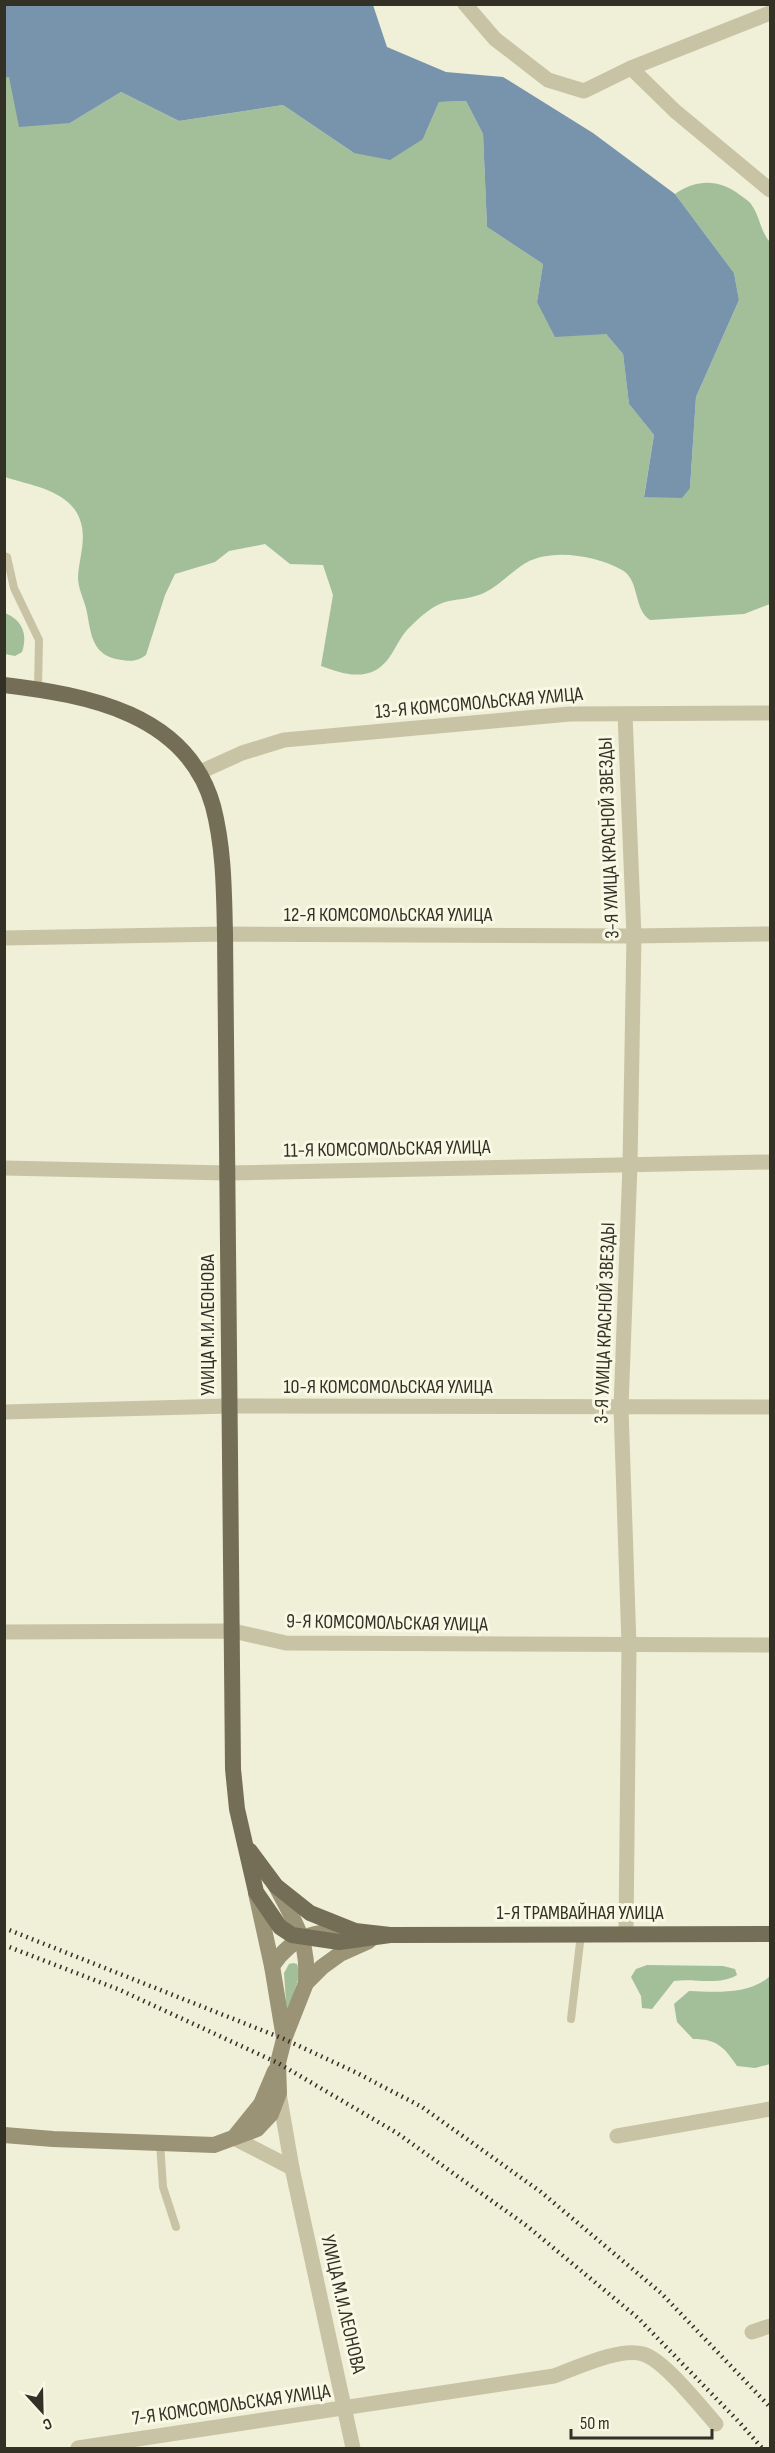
<svg xmlns="http://www.w3.org/2000/svg" width="775" height="2453" font-family="'Sofia Sans Condensed',sans-serif">
	<style>
		.green { fill: #a2bf99 }
		.water { fill: #7894ad }
		.lines { fill: none; stroke-linecap: round; stroke-linejoin: round }
		.service { stroke: #c8c3a4; stroke-width: 8 }
		.minor { stroke: #c8c3a4; stroke-width: 15 }
		.secondary { stroke: #9b9376; stroke-width: 16 }
		.primary { stroke: #756e57; stroke-width: 16 }
		.rail { stroke: #333026; stroke-width: 4.5; stroke-dasharray: 1.5 4.5; stroke-linecap: butt }
		.labels { text-anchor: middle; stroke-width: 6; stroke-linejoin: round; paint-order: stroke }
		.street-label { font-size: 20px; fill: #333026; stroke: #f8f8e4 }
	</style>
	<rect width="100%" height="100%" fill="#f0efd8"/>
	<g class="green">
		<path d="M9,77l61,46 51,-31 58,29 104,-16 71,48 69,-14 16,-37 27,-1 17,33 4,93 56,37 -6,38 69,32 17,20 6,50 25,31 -10,61 46,-8 6,-91 43,-97 -5,-27 -59,-79c22,-15 44,-15 65,1 4,3 9,6 11,9 9,12 9,27 19,38v362l-26,10 -94,6c-17,-11 -10,-40 -28,-50 -27,-15 -75,-23 -101,-4 -13,9 -23,20 -37,27 -12,5 -23,6 -35,8 -15,3 -28,15 -38,25 -15,13 -18,36 -37,45 -18,8 -36,1 -53,-5l12,-71 -10,-30 -33,-1 -25,-20 -36,7 -14,11 -40,12 -10,21 -19,60c-11,8 -17,6 -30,4 -26,-6 -25,-29 -30,-51 -3,-11 -8,-20 -8,-31 1,-22 11,-41 -1,-64 -14,-24 -48,-28 -72,-36l-1,-399z"/>
		<path d="M5,613c17,7 23,21 17,39l-7,4 -10,-2z"/>
		<path d="M293,1963l4,1 3,9 -13,43 -3,-43 5,-9z"/>
		<path d="M647,1965l76,1 12,3 2,6c-18,11 -42,3 -63,6l-22,28 -10,-1 -1,-12 -10,-19 5,-8z"/>
		<path d="M770,1976v88l-15,4 -18,-2c-13,-19 -20,-27 -44,-27l-16,-17 -3,-18 15,-13c26,1 61,4 81,-15z"/>
	</g>
	<path class="water" d="M4,5h369l14,42 59,25 57,5 90,56 82,61 59,79 5,27 -43,97 -6,91 -8,10 -38,-1 10,-62 -25,-31 -6,-50 -17,-20 -51,3 -18,-35 6,-38 -56,-37 -4,-93 -17,-33 -27,1 -16,37 -33,21 -36,-7 -71,-48 -104,16 -58,-29 -51,31 -51,4 -10,-50 -4,1z"/>
	<g class="lines">
		<g class="service">
			<path d="M4,556l3,1 7,31 25,52 -1,49"/>
			<path d="M571,2019l10,-85"/>
			<path d="M160,2143l3,44 13,40"/>
		</g>
		<g class="minor">
			<path d="M465,4l30,35 53,41 36,11 47,-23 44,43 95,79"/>
			<path d="M631,68l139,-55"/>
			<path d="M625,714l9,222 -4,228 -9,244 8,237 -3,288"/>
			<path d="M198,773l44,-20 42,-13 286,-26 200,-1"/>
			<path d="M4,938l221,-4 409,2 136,-2"/>
			<path d="M4,1168l223,5 543,-11"/>
			<path d="M4,1412l225,-6 541,1"/>
			<path d="M4,1632l229,-1 53,12 484,2"/>
			<path d="M279,2093l13,75 61,280"/>
			<path d="M617,2136l153,-27"/>
			<path d="M234,2138l58,30"/>
			<path d="M752,2332l18,-6"/>
			<path d="M78,2448l476,-72c22,-8 66,-29 89,-22 21,6 57,52 73,70"/>
		</g>
		<g class="secondary">
			<path d="M276,1886c19,37 33,55 30,97"/>
			<path d="M256,1893l16,73 12,72"/>
			<path d="M272,1966c22,-32 45,-36 82,-35"/>
			<path d="M4,2135l49,4 161,6 43,-16 14,-15 8,-21 -1,-30 6,-24 22,-56 16,-16 18,-13 29,-13"/>
			<path d="M236,2135l25,-31 14,-33"/>
		</g>
		<g class="primary">
			<path d="M4,685c83,10 183,28 209,121 11,42 11,85 12,128l8,835 4,40 19,83 24,35 12,8 47,7 51,-7"/>
			<path d="M250,1851l26,35 34,27 45,18 35,4 380,-1"/>
		</g>
		<g class="rail">
			<path d="M4,1928l280,111 71,33 67,35 119,85 120,101 109,114"/>
			<path d="M4,1945l116,45 158,73 119,70 130,93 111,92 102,105 22,25"/>
		</g>
	</g>
	<g class="labels">
		<g class="street-label">
			<text transform="translate(479 702) rotate(-5)" y="7">13-Я КОМСОМОЛЬСКАЯ УЛИЦА</text>
			<text transform="translate(608 838) rotate(-92)" y="7">3-Я УЛИЦА КРАСНОЙ ЗВЕЗДЫ</text>
			<text x="388" y="921">12-Я КОМСОМОЛЬСКАЯ УЛИЦА</text>
			<text transform="translate(387 1148) rotate(-1)" y="7">11-Я КОМСОМОЛЬСКАЯ УЛИЦА</text>
			<text transform="translate(604 1323) rotate(-88)" y="7">3-Я УЛИЦА КРАСНОЙ ЗВЕЗДЫ</text>
			<text transform="translate(207 1325) rotate(-90)" y="7">УЛИЦА М.И.ЛЕОНОВА</text>
			<text x="388" y="1393">10-Я КОМСОМОЛЬСКАЯ УЛИЦА</text>
			<text transform="translate(387 1622) rotate(1)" y="7">9-Я КОМСОМОЛЬСКАЯ УЛИЦА</text>
			<text x="580" y="1919">1-Я ТРАМВАЙНАЯ УЛИЦА</text>
			<text transform="translate(344 2304) rotate(77)" y="7">УЛИЦА М.И.ЛЕОНОВА</text>
			<text transform="translate(231 2404) rotate(-8)" y="7">7-Я КОМСОМОЛЬСКАЯ УЛИЦА</text>
		</g>
	</g>
	<rect width="775" height="2453" fill="none" stroke="#333026" stroke-width="12"/>
	<g transform="translate(42 2411) rotate(158)" stroke="#f8f8e4" stroke-width="4.5" paint-order="stroke">
	<path d="M0-4.5L10 22L0 15L-10 22Z" fill="#333026"/>
	<text y="-9" font-size="16" font-weight="bold" text-anchor="middle" fill="#333026">С</text>
	</g>
	<path d="M571 2429v9h141v-9" fill="none" stroke="#333026" stroke-width="3"/>
	<text x="580" y="2429" font-size="18" fill="#333026" stroke="#f8f8e4" stroke-width="4.5" paint-order="stroke">50 m</text>
</svg>
